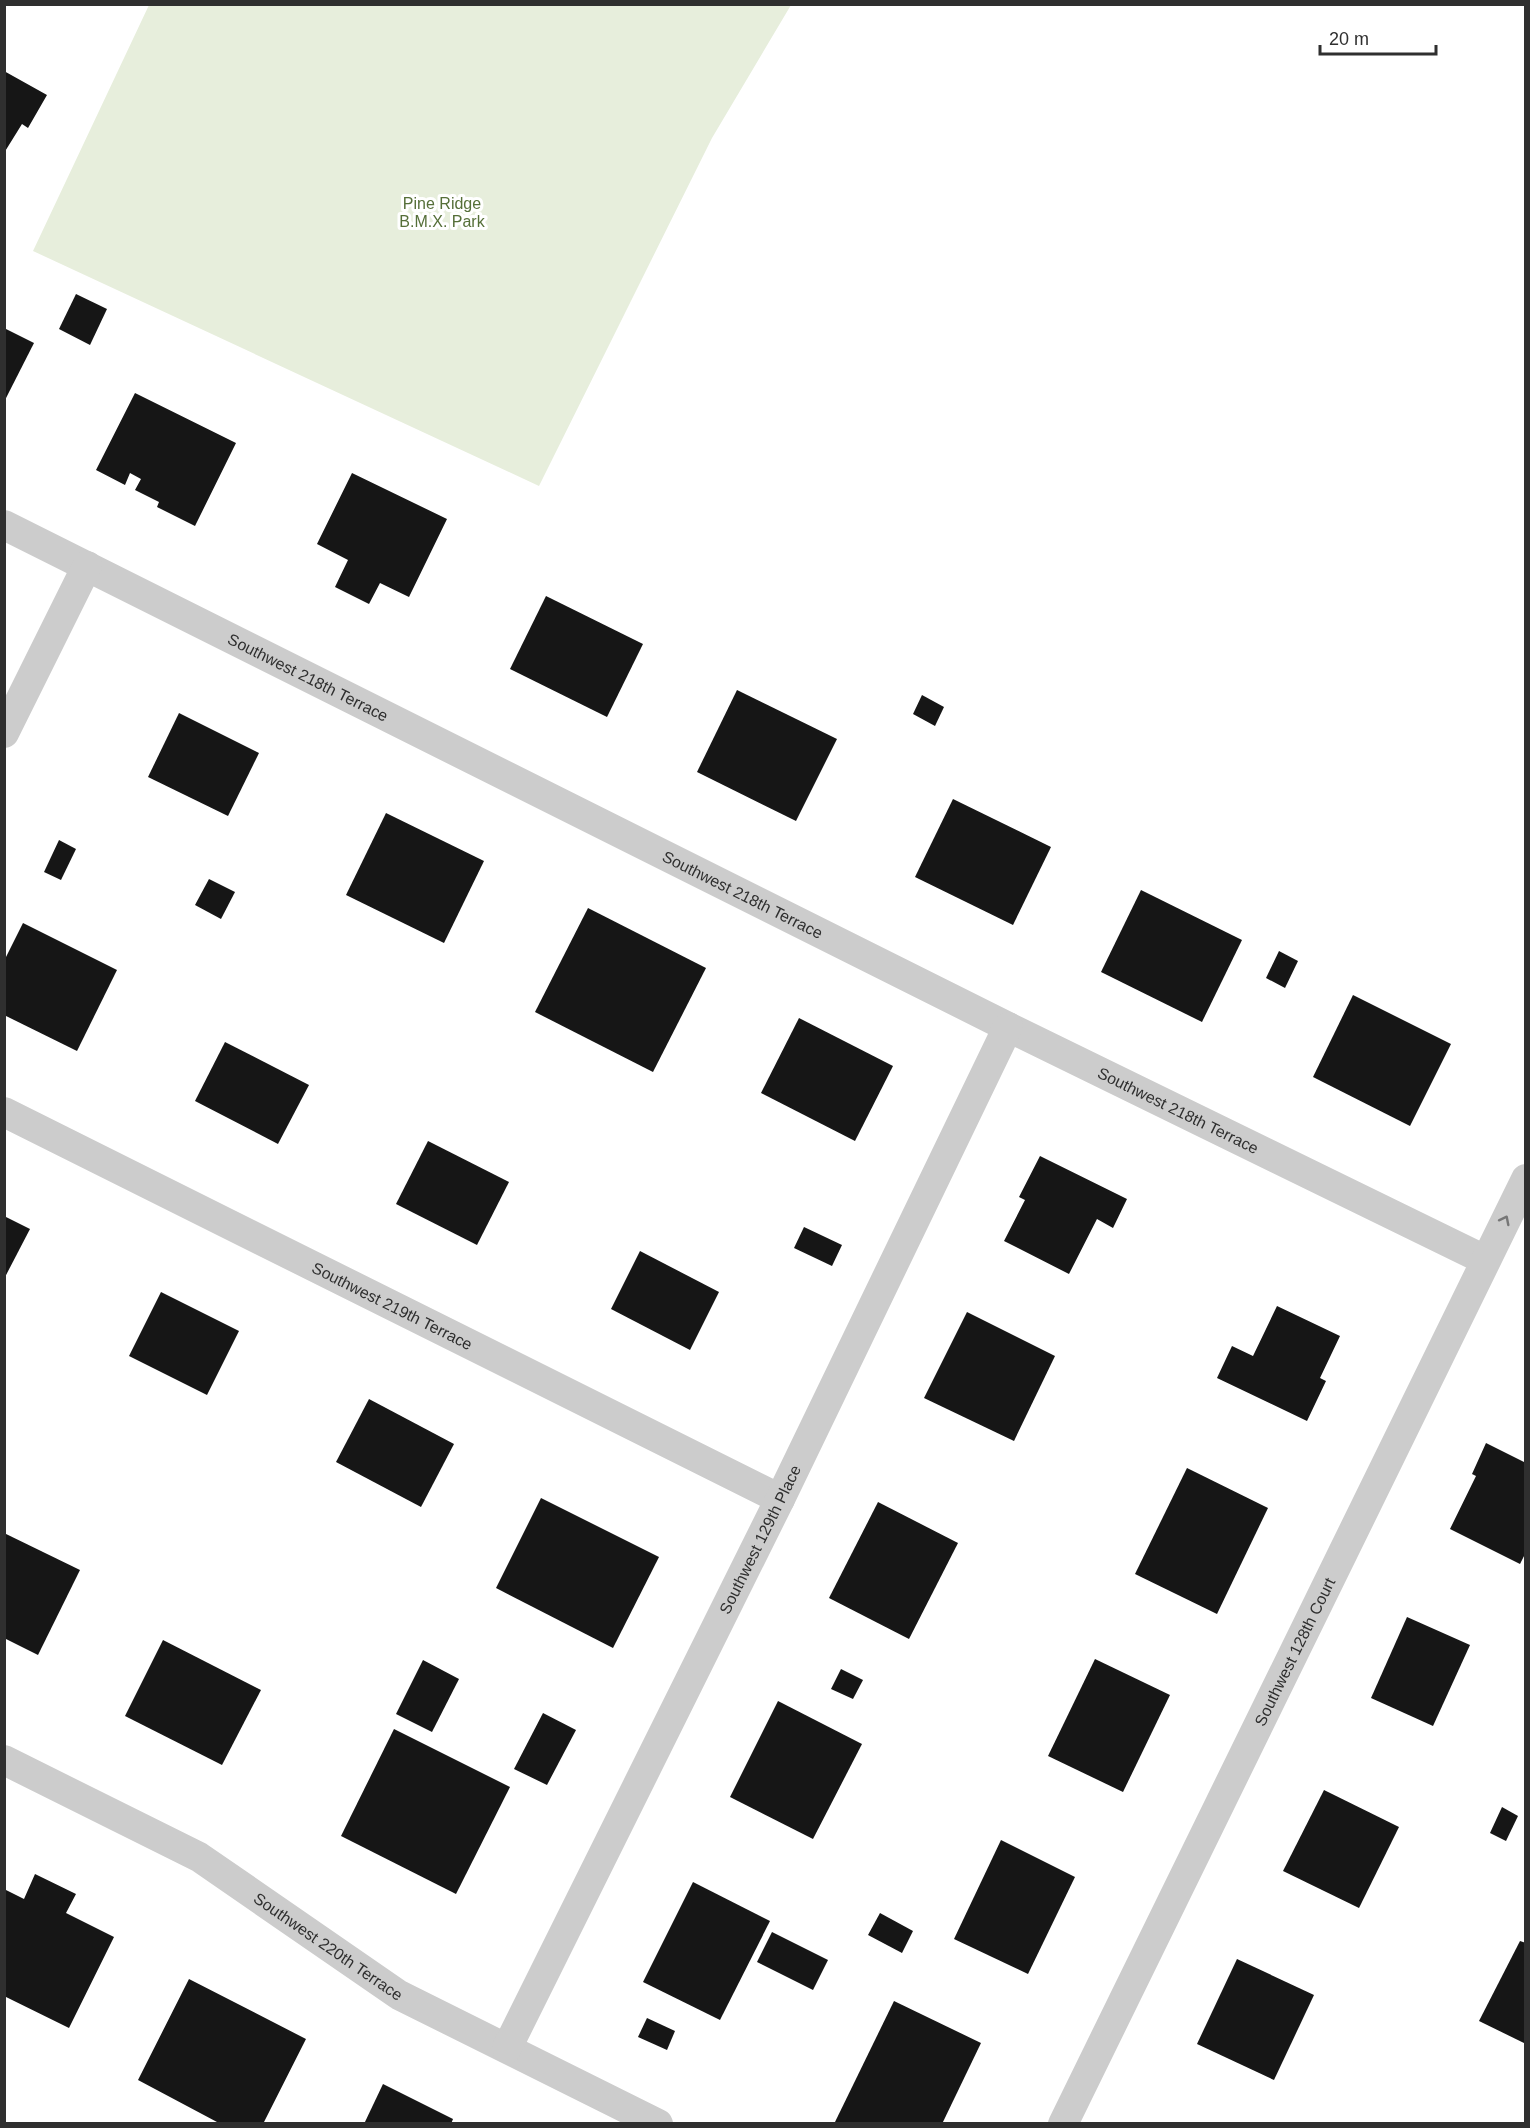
<svg xmlns="http://www.w3.org/2000/svg" width="1530" height="2128" font-family="Helvetica,sans-serif">
	<style>
		.green { fill: #e7eedc }
		.building { fill: #161616 }
		.lines { fill: none; stroke-linecap: round; stroke-linejoin: round }
		.street { stroke: #ccc; stroke-width: 30 }
		.oneway { stroke: #767676 }
		.labels { text-anchor: middle; stroke-width: 6; stroke-linejoin: round; paint-order: stroke }
		.park-label { font-size: 16px; fill: #556f38; stroke: #fff }
		.street-label { font-size: 16px; fill: #2f2f2f; stroke: #fff }
	</style>
	<rect width="100%" height="100%" fill="#fff"/>
	<path class="green" d="M149,5v-1l642,1 -79,133 -173,348 -506,-235z"/>
	<g class="building">
		<path d="M4,71l43,24 -19,33 -6,-4 -18,29z"/>
		<path d="M76,294l31,15 -17,36 -31,-16z"/>
		<path d="M4,328l30,15 -30,59z"/>
		<path d="M135,393l101,50 -41,83 -38,-19 2,-5 -24,-12 6,-11 -11,-6 -5,12 -29,-15z"/>
		<path d="M352,473l95,46 -38,78 -29,-14 -11,21 -34,-17 13,-27 -31,-16z"/>
		<path d="M546,596l97,48 -36,73 -97,-48z"/>
		<path d="M737,690l100,49 -41,82 -99,-49z"/>
		<path d="M922,695l22,12 -9,19 -22,-12z"/>
		<path d="M179,713l80,40 -31,63 -80,-39z"/>
		<path d="M953,799l98,48 -38,78 -98,-48z"/>
		<path d="M386,813l98,48 -40,82 -98,-48z"/>
		<path d="M59,840l17,9 -15,31 -17,-8z"/>
		<path d="M209,879l26,13 -14,27 -26,-14z"/>
		<path d="M1141,890l101,50 -40,82 -101,-50z"/>
		<path d="M588,908l118,60 -53,104 -118,-60z"/>
		<path d="M23,923l94,47 -40,81 -73,-36v-54z"/>
		<path d="M1279,951l19,10 -13,27 -19,-10z"/>
		<path d="M1353,995l98,49 -41,82 -97,-49z"/>
		<path d="M799,1018l94,48 -38,75 -94,-48z"/>
		<path d="M225,1042l84,43 -31,59 -83,-43z"/>
		<path d="M428,1141l81,41 -32,63 -81,-41z"/>
		<path d="M1040,1156l87,43 -14,29 -16,-9 -28,55 -65,-33 21,-41 -6,-3z"/>
		<path d="M4,1216l26,13 -26,50z"/>
		<path d="M804,1227l38,18 -10,21 -38,-18z"/>
		<path d="M640,1251l79,41 -29,58 -79,-41z"/>
		<path d="M161,1292l78,39 -32,64 -78,-39z"/>
		<path d="M1277,1306l63,30 -20,42 6,3 -19,40 -90,-43 15,-32 21,10z"/>
		<path d="M967,1312l88,44 -41,85 -90,-43z"/>
		<path d="M369,1399l85,45 -33,63 -85,-45z"/>
		<path d="M1486,1443l40,20v89l-6,12 -70,-35 26,-53 -4,-2z"/>
		<path d="M1187,1468l81,40 -51,106 -82,-40z"/>
		<path d="M541,1498l118,59 -46,91 -117,-60z"/>
		<path d="M878,1502l80,41 -49,96 -80,-41z"/>
		<path d="M4,1533l76,37 -42,85 -34,-17z"/>
		<path d="M1407,1617l63,28 -37,81 -62,-28z"/>
		<path d="M163,1640l98,50 -39,75 -97,-49z"/>
		<path d="M1095,1659l75,36 -47,97 -75,-36z"/>
		<path d="M423,1660l36,19 -27,53 -36,-18z"/>
		<path d="M841,1669l22,11 -10,19 -22,-10z"/>
		<path d="M778,1701l84,43 -49,95 -83,-42z"/>
		<path d="M543,1713l33,17 -29,55 -33,-16z"/>
		<path d="M394,1729l116,58 -54,107 -115,-58z"/>
		<path d="M1324,1790l75,37 -40,81 -76,-37z"/>
		<path d="M1502,1807l16,9 -12,25 -16,-8z"/>
		<path d="M1001,1840l74,37 -47,97 -74,-35z"/>
		<path d="M35,1874l41,20 -10,19 48,24 -45,91 -65,-32v-107l20,10z"/>
		<path d="M693,1882l77,39 -50,99 -77,-38z"/>
		<path d="M880,1913l33,18 -11,22 -34,-18z"/>
		<path d="M772,1932l56,28 -15,30 -56,-28z"/>
		<path d="M1520,1941l6,2v101l-47,-23z"/>
		<path d="M1237,1959l77,36 -40,85 -77,-36z"/>
		<path d="M189,1979l117,60 -43,85h-47l1,-2 -79,-42z"/>
		<path d="M894,2001l87,42 -39,81h-104l-3,-2z"/>
		<path d="M647,2018l28,13 -8,19 -29,-13z"/>
		<path d="M383,2084l70,35 -2,5h-87z"/>
	</g>
	<g class="lines">
		<g class="street">
			<path id="s1" d="M4,525l1004,502 477,233"/>
			<path d="M4,733l83,-167"/>
			<path id="s2" d="M4,1112l776,387"/>
			<path id="s3" d="M4,1760l195,97 200,138 259,129"/>
			<path id="s4" d="M507,2048l273,-549 228,-472"/>
			<path id="s5" d="M1063,2124l463,-945"/>
		</g>
	</g>
	<defs><path id="oneway-chevron" d="M-2-3.5L2.5 0L-2 3.5" fill="none" stroke-width="1.6" stroke-linecap="round" stroke-linejoin="round" transform="scale(1.5)"/></defs>
	<use class="oneway" href="#oneway-chevron" transform="translate(1505 1220) rotate(-63)"/>
	<g class="labels">
		<g class="park-label">
			<text x="442" y="209">Pine Ridge<tspan x="442" dy="18">B.M.X. Park</tspan></text>
		</g>
		<g class="street-label">
			<text dy="6" stroke="none"><textPath href="#s1" startOffset="340">Southwest 218th Terrace</textPath></text>
			<text dy="6" stroke="none"><textPath href="#s1" startOffset="826">Southwest 218th Terrace</textPath></text>
			<text dy="6" stroke="none"><textPath href="#s1" startOffset="1312">Southwest 218th Terrace</textPath></text>
			<text dy="6" stroke="none"><textPath href="#s2" startOffset="434">Southwest 219th Terrace</textPath></text>
			<text dy="6" stroke="none"><textPath href="#s4" startOffset="568">Southwest 129th Place</textPath></text>
			<text dy="6" stroke="none"><textPath href="#s5" startOffset="526">Southwest 128th Court</textPath></text>
			<text dy="6" stroke="none"><textPath href="#s3" startOffset="375">Southwest 220th Terrace</textPath></text>
		</g>
	</g>
	<rect width="1530" height="2128" fill="none" stroke="#2f2f2f" stroke-width="12"/>
	<path d="M1320 45v9h116v-9" fill="none" stroke="#2f2f2f" stroke-width="3"/>
	<text x="1329" y="45" font-size="18" fill="#2f2f2f" stroke="#ffffff" stroke-width="4.5" paint-order="stroke">20 m</text>
</svg>
